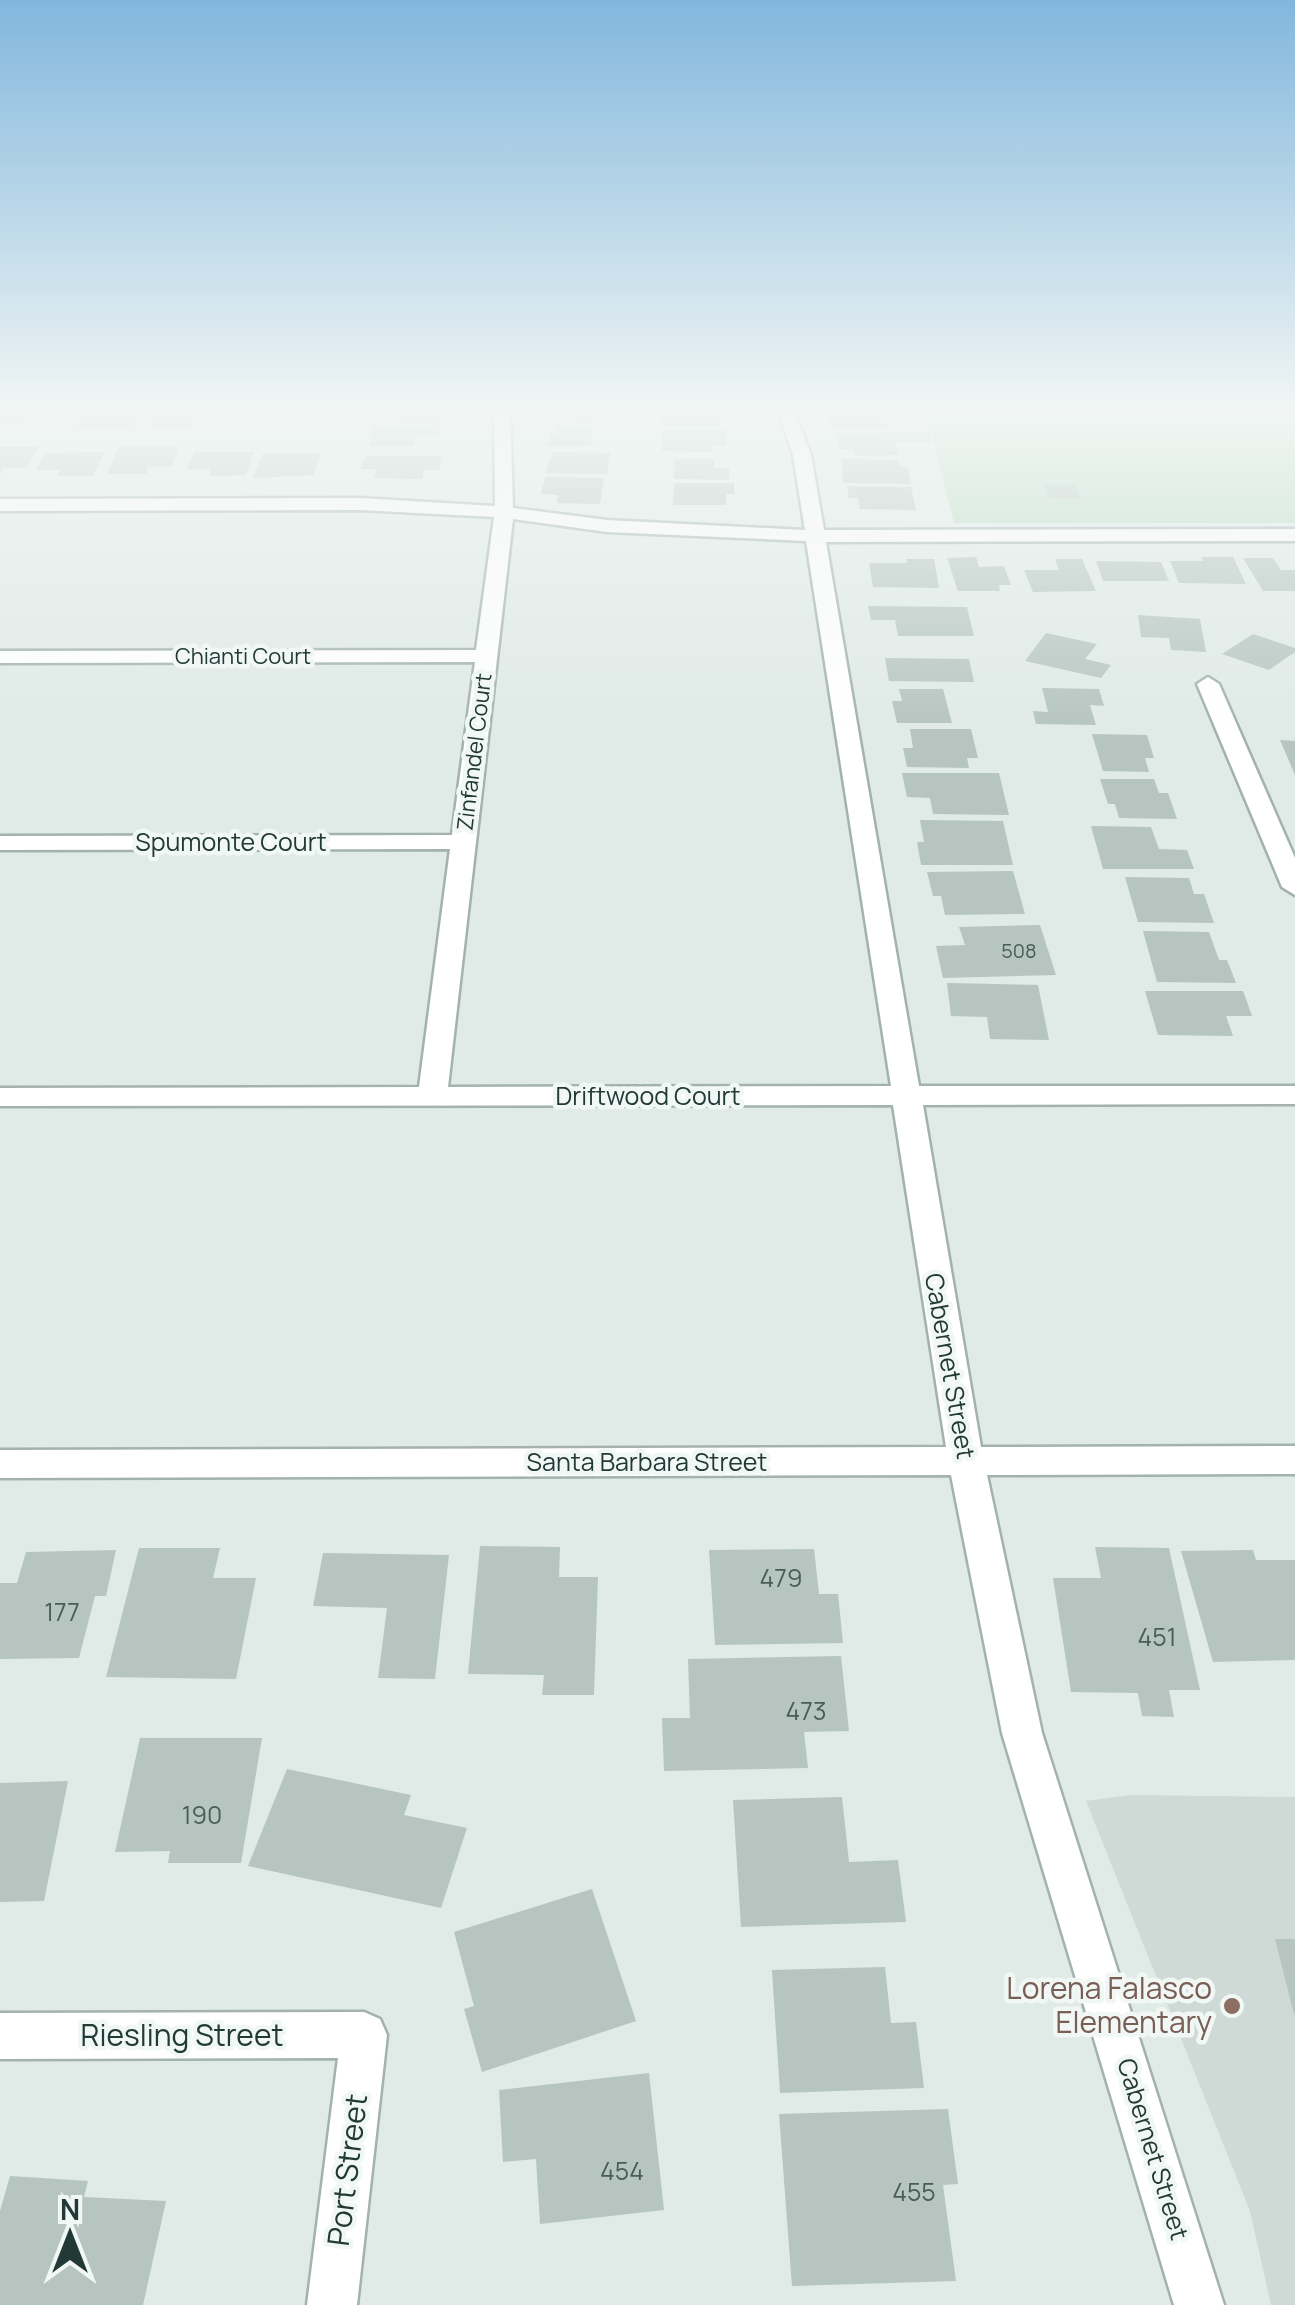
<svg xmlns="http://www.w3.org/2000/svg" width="1295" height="2305" font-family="Manrope,sans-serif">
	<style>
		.built { fill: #cfdad6 }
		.green { fill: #badbc6 }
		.building { fill: #b6c5c0 }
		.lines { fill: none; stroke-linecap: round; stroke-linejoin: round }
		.minor-casing { stroke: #a3b2ae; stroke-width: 5 }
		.minor { fill: #fff; fill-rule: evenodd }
		.education-dot { fill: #8d6e63; stroke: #f1f7f5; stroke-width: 4 }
		.labels { text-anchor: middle; stroke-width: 9; stroke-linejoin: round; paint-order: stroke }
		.number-label { font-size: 20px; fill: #475d58 }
		.far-street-label { font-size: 22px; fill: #223a36; stroke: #f1f7f5 }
		.street-label { font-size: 25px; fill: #223a36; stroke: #f1f7f5 }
		.near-number-label { font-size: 25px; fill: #475d58 }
		.near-education-label { font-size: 30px; fill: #785e54; stroke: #f1f7f5; text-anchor: end }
		.near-street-label { font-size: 30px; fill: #223a36; stroke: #f1f7f5 }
	</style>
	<rect width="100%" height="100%" fill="#e0eae7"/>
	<path class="built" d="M1131,1795l164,2v508h-24l-21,-94 -164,-410z"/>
	<path class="green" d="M925,408h370v115h-341z"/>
	<g class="building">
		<path d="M3,408h40l8,4 -40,13 -11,-5z"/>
		<path d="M144,408l-11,19h-59l11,-17z"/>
		<path d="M155,408h24l22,1 -10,18 -46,-1z"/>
		<path d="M385,408h49l-1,5h7l-1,10h-44l1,-6 -14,1z"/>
		<path d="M562,408h37l-1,14 -58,-1 2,-9h19z"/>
		<path d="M650,408h68l1,19 -59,-1 1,-14 -11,-1z"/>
		<path d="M825,409h48l3,10 9,-1 3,11h-58z"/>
		<path d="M439,425l-1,10h-22l-2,11 -45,1 5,-21z"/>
		<path d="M559,425h35l-3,21h-44l3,-13h7z"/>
		<path d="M663,429l62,1v16l-14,-1v7l-49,-1z"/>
		<path d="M929,432l3,10h-37l4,13 -43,1 -2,-7h-14l-5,-16z"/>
		<path d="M119,446h60l-7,21h-24l-2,7h-39z"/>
		<path d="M0,447h39l-12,21h-23l-4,7z"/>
		<path d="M105,452l-12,24h-36l3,-6h-24l10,-17z"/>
		<path d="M194,452h60l-8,23 -37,1 2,-7 -24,1z"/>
		<path d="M553,452l57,1 -3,21 -62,-1z"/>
		<path d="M263,453l58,1 -8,21 -60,3z"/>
		<path d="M365,456h77l-3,14h-15l-2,9 -48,-1 3,-9h-17z"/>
		<path d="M675,459h39v9h15v12l-55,-1z"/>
		<path d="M842,459l56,1 2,6 8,1 3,17 -68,-1z"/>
		<path d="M545,477l59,1 -4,26 -43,-1 1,-8 -17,-1z"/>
		<path d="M674,483h60v11h-8v11h-53z"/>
		<path d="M1045,484h31l5,15 -33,-1z"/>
		<path d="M847,486l64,1 5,23 -56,-1 -2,-11h-9z"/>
		<path d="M976,557l3,10 25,-1 7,19h-12l1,6h-42l-11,-33z"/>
		<path d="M1201,557h32l13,27 -67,-1 -9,-22h33z"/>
		<path d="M1243,558h30l8,12h14v21h-32z"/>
		<path d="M906,559h28l5,29 -66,-1 -4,-24h38z"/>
		<path d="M1055,559h27l14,32 -63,1 -9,-22h35z"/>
		<path d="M1096,561l65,1 8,19h-66z"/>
		<path d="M868,606l99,1 7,29h-76l-3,-16h-24z"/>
		<path d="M1138,615l62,4 6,33 -35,-2 -2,-12 -28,-1z"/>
		<path d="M1046,633l51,11 -12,15 26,6 -10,13 -76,-17z"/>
		<path d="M1253,634l42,14v4l-26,18 -47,-16z"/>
		<path d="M885,658l84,1 5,23 -85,-1z"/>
		<path d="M1042,688l57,1 5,17 -14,-1 6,20 -60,-1 -3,-13 15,1z"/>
		<path d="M899,689h44l9,34h-55l-5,-22h10z"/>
		<path d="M910,729h61l7,29h-11l2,10 -62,-1 -4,-19h10z"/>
		<path d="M1092,734l55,1 7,23h-9l4,14 -46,-1z"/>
		<path d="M1280,740l15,1v34z"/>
		<path d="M902,773h97l10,42 -76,-1 -3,-16 -23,-1z"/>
		<path d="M1100,779h54l5,14h9l9,26 -58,-1 -4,-14h-7z"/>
		<path d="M920,820l83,1 10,44h-92l-4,-23h7z"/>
		<path d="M1091,826l60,1 8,22 28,1 7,19h-91z"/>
		<path d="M1013,871l12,43 -80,1 -4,-19h-8l-6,-24z"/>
		<path d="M1125,877l64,1 5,16h10l10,29 -76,-1z"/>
		<path d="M1040,925l16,50 -113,3 -7,-32 29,-1 -6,-18z"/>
		<path d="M1143,931l66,1 10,28h8l9,23 -79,-1z"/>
		<path d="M947,983l91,2 11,55 -59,-1 -3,-22 -36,-1z"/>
		<path d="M1145,991h98l9,25h-26l7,20 -75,-1z"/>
		<path d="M480,1546l80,1 -1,30h39l-4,118h-52l2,-20 -76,-1z"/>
		<path d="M1095,1547l74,1 31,142h-31l5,27 -32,-1 -4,-23 -67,-1 -18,-114h48z"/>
		<path d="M139,1548h81l-7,30h43l-20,101 -130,-2z"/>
		<path d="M814,1549l5,45h19l5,49 -128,2 -6,-95z"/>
		<path d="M116,1550l-10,46h-11l-16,62 -79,1v-76h17l9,-31z"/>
		<path d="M1253,1550l3,10h39v100l-82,2 -32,-111z"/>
		<path d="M323,1553l126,2 -14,124 -57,-1 9,-70 -74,-2z"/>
		<path d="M841,1656l8,75 -45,1 4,36 -144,3 -2,-53h28l-2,-59z"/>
		<path d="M140,1738h122l-21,125h-73l2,-12 -55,1z"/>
		<path d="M287,1769l124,26 -7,20 63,13 -26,80 -193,-42z"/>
		<path d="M68,1781l-24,120 -44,1v-119z"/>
		<path d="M842,1797l7,65 49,-2 8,62 -165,5 -8,-127z"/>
		<path d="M592,1889l44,132 -154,51 -18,-63 10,-3 -20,-74z"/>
		<path d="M1275,1939h20v74l-1,1z"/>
		<path d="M885,1967l6,56 25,-1 8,66 -144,5 -8,-123z"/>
		<path d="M649,2073l15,137 -124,14 -4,-65 -33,3 -4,-72z"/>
		<path d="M948,2109l10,75 -15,1 13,96 -164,5 -13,-172z"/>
		<path d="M10,2176l78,5 -4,16 82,4 -23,104h-143v-94z"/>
	</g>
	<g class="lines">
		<g class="minor-casing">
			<g id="minor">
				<path d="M494,408h16l3,100 94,12 198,10 -12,-75 -16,-47h16l18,47 13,75 471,-1v12l-469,1 93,544h376v18l-372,1 58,342 314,-1v28l-308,1 55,258 182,572h-50l-172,-572 -51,-258 -951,3v-28l946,-3 -53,-342 -893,1v-18l419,-1 31,-238 -450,1v-14l452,-1 23,-173 -475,1v-12l476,-1 18,-133 -134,-7 -360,1v-12l360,-1 135,8zM513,519l94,13 199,9 85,545 -443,1z"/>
				<path d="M1208,677l11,7 76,174v37l-13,-8 -85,-203z"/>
				<path d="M364,2012l16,7 7,16 -30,270h-50l31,-247 -338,1v-46z"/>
			</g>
		</g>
		<use href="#minor" class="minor"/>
	</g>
	<linearGradient id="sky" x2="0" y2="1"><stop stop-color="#82b7dd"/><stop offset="0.56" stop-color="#f1f6f4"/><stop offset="1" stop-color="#f1f6f4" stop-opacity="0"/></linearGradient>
	<rect width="1295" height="731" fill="url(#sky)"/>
	<circle class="education-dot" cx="1232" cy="2006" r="10"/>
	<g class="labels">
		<g class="number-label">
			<text x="1019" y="958">508</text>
		</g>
		<g class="far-street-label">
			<text x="243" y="664">Chianti Court</text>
			<text transform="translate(474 752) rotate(-83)" y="8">Zinfandel Court</text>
		</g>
		<g class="street-label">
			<text x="231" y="851">Spumonte Court</text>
			<text x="648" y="1105">Driftwood Court</text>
			<text transform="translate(950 1366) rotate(80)" y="9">Cabernet Street</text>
			<text x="647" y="1471">Santa Barbara Street</text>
			<text transform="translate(1153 2149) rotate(73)" y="9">Cabernet Street</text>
		</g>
		<g class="near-number-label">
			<text x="781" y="1587">479</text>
			<text x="62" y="1621">177</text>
			<text x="1157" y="1646">451</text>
			<text x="806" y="1720">473</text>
			<text x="202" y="1824">190</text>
			<text x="622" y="2180">454</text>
			<text x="914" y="2201">455</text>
		</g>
		<g class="near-education-label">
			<text x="1212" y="1999">Lorena Falasco<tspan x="1212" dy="34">Elementary</tspan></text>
		</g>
		<g class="near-street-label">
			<text x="182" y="2046">Riesling Street</text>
			<text transform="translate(348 2170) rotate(-83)" y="10">Port Street</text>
		</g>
	</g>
	<g transform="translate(70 2235)" stroke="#f1f7f5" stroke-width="8" paint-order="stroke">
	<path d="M0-8L18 38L0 25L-18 38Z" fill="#223a36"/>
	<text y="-15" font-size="28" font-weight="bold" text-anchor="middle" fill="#223a36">N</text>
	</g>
</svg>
